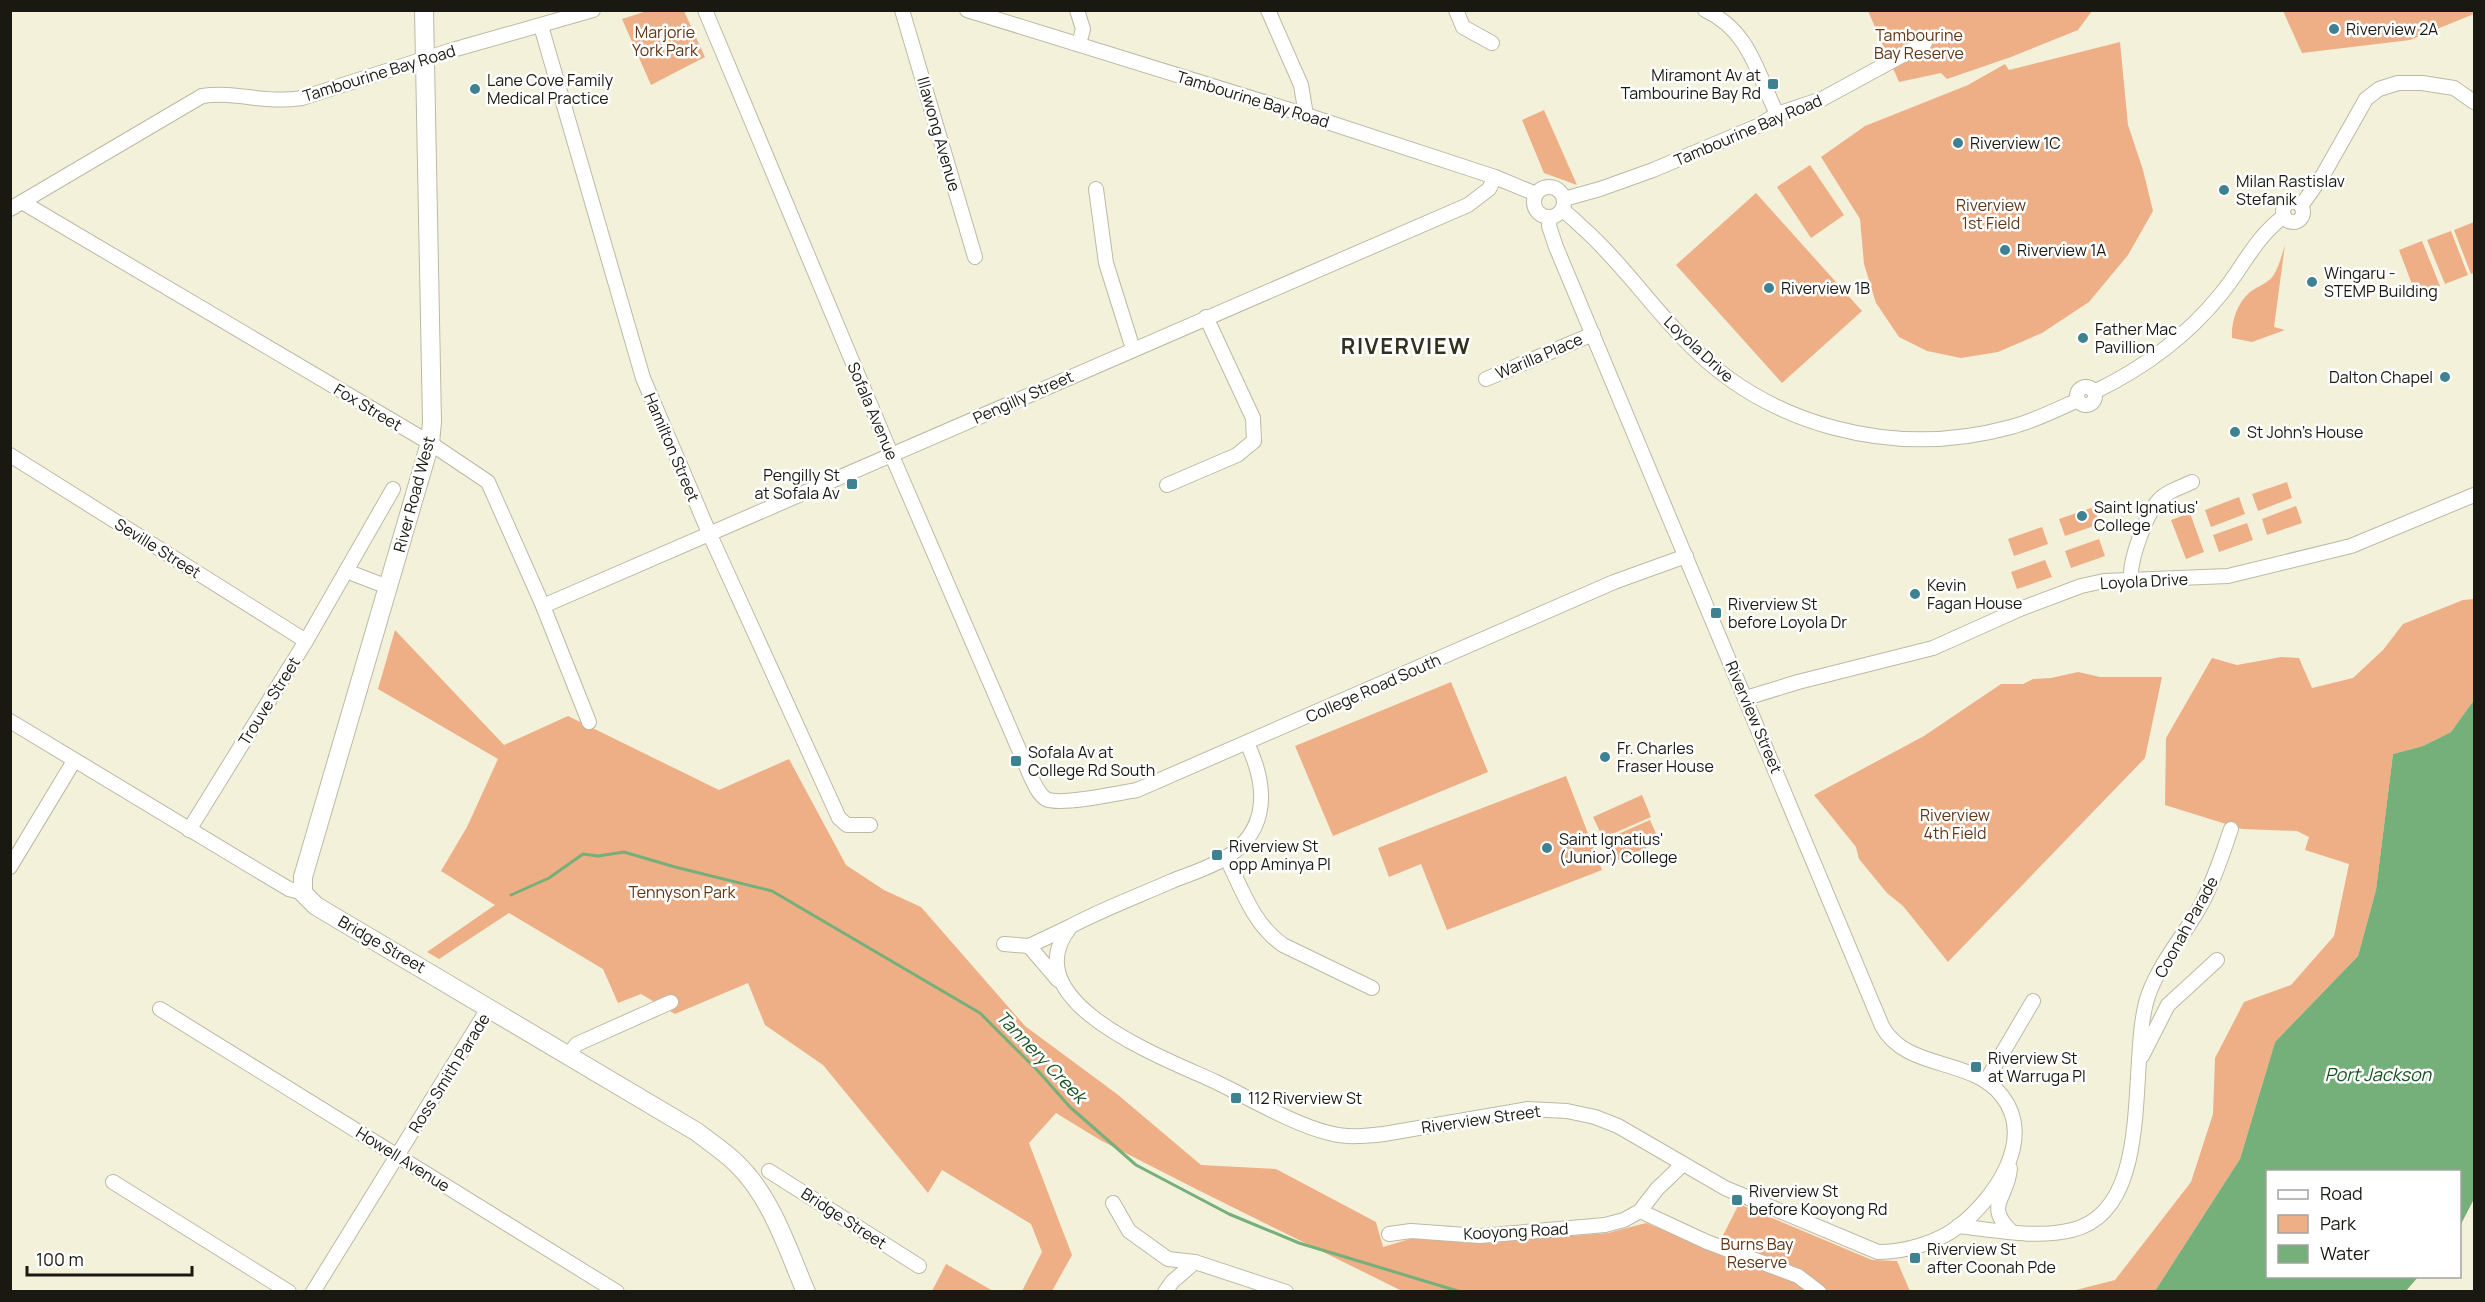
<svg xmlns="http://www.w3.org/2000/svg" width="2485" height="1302" font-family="Manrope,sans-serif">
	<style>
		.green { fill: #eeaf86 }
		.water { fill: #75af79 }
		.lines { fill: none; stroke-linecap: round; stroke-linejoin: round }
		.stream { stroke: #75af79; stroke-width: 3 }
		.minor-casing { stroke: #bcb9a4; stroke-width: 16 }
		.secondary-casing { stroke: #bcb9a4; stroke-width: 20 }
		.minor { stroke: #fff; stroke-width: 14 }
		.secondary { stroke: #fff; stroke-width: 18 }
		.poi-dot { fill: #3e8291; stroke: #fff; stroke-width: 2 }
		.labels { text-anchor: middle; stroke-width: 5; stroke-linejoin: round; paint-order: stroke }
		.poi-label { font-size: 16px; fill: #1a1911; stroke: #fff; text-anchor: start }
		.park-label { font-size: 16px; fill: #623615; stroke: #fff }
		.street-label { font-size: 16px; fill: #1a1911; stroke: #fff }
		.water-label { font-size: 18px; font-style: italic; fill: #16541f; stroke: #fff }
		.district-label { font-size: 22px; font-weight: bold; letter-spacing: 1.5px; fill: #32301e; stroke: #fff }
	</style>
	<rect width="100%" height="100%" fill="#f4f1db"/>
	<g class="green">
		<path d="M650,10l34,1 21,46 -54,28 -29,-66z"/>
		<path d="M2474,10v4l-64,26 -108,13 -19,-42z"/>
		<path d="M1868,11h224l-14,19 -67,27 -64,22 -6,-6 -42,9z"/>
		<path d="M2120,42l8,83 15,45 10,41 -25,44 -39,47 -47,31 -44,19 -37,6 -34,-7 -28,-14 -23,-34 -12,-39 -4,-45 -39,-62 44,-31 103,-41 37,-21 4,6z"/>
		<path d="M1544,110l33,75 -33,-12 -22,-53z"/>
		<path d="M1810,165l34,50 -33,23 -34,-51z"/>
		<path d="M1756,193l106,118 -80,72 -106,-118z"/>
		<path d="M2474,222v51l-3,1 -17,-44z"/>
		<path d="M2451,231l17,44 -23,9 -18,-44z"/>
		<path d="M2422,241l18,45 -24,9 -17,-45z"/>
		<path d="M2285,245l-11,82 11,3 -33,12 -20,-4c-1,-16 5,-35 18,-46 8,-6 17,-8 23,-16 6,-9 9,-22 12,-31z"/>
		<path d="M2287,482l5,16 -34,13 -6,-17z"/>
		<path d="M2239,497l6,17 -34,13 -6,-17z"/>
		<path d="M2296,506l6,17 -35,12 -5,-16z"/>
		<path d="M2094,507l6,17 -35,12 -6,-17z"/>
		<path d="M2190,513l14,39 -18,7 -15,-39z"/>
		<path d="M2247,523l6,17 -34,12 -6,-17z"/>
		<path d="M2042,527l6,17 -34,12 -6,-17z"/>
		<path d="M2099,539l6,17 -34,12 -6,-17z"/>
		<path d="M2045,560l7,17 -35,12 -6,-17z"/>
		<path d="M2474,599v101l-23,32 -28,14 -30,8 -17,136 -18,66 -83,86 -35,117 -85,132 -87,1 47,-12 76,-98 22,-68 2,-56 29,-56 47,-17 43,-49 15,-72 -44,-14 4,-13 -12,-6 -55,-2 -77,-24 1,-67 46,-80 25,7 44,-8 18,1 13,30 41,-10 30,-28 20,-26 60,-24z"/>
		<path d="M395,630l109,115 64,-29 151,74 70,-31 57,106 38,25 37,17 104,119 92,68 84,71 75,4 100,53 7,25 30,-9 78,4 117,-9 38,-10 69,28 24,-47 133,56 25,1 13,30h-508l-204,-101 -98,-50 -44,-27 -27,30 43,112 -20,36h-30l20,-39 -11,-28 -89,-54 -14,23 -105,-128 -58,-40 -17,-42 -73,31 -34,-20 -23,9 -15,-34 -94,-56 -70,46 -12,-7 68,-47 -54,-34 26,-44 31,-68 -120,-70z"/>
		<path d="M2078,672l22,5h62l-17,81 -197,204 -45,-56 -16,-13 -28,-34 -3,-12 -42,-52 110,-59 77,-52h22l10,-5 18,-1z"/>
		<path d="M1451,682l37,90 -155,64 -38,-90z"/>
		<path d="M1566,776l36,94 -155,60 -26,-66 -32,13 -11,-29z"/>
		<path d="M1642,795l9,22 -48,21 -10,-21z"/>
		<path d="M1650,820l10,22 -48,21 -10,-22z"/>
		<path d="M946,1264l47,27h-61z"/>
	</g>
	<path class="water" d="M2474,700v499l-14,27v-54h-192v104l150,1 -12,14h-251l85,-132 35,-117 83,-86 18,-66 17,-136 30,-8 28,-14z"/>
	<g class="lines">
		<path class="stream" d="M511,895l38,-17 34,-24 15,2 26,-4 51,15 97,24 208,122 59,59 31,35 66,58 93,49 70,29 162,49"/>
		<g class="minor-casing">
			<g id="minor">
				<path d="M705,10l181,432 144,333c4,8 8,19 16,24 14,7 74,-6 91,-9l477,-208 72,-26"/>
				<path d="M902,10l73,247"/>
				<path d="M967,10l339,105 189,62 41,17"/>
				<path d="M1077,10l6,19 -4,15"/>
				<path d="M1268,10l33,75 5,30"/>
				<path d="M1456,10l7,17 29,16"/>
				<path d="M1705,10c45,21 52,63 72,104"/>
				<path d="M541,26l102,352 67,157 129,283 8,7h23"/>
				<circle cx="1549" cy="202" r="15"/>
				<path d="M1096,189l10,74 27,86"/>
				<path d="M1564,199l36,-10 53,-19 107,-45 17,-11 45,-15 103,-56"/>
				<path d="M22,202l408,241 58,39 55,124 46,116"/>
				<circle cx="2293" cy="212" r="10"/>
				<path d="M2301,206l22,-31 43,-76 13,-10 19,-6h24l32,5 20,14"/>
				<path d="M10,209l192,-113c35,-5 63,8 100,2l147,-47 144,-41"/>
				<path d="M1562,210c8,5 14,12 21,18 37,33 66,75 101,111 83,88 210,120 327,88 23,-6 45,-17 67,-27"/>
				<path d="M1486,379l107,-45"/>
				<circle cx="2086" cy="396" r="9"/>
				<path d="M2094,392c48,-23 93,-56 127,-98 23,-28 33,-55 63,-78"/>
				<path d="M10,455l296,186"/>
				<path d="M1167,485l70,-30 17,-14 -1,-23 -47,-101"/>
				<path d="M346,571l42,16"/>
				<path d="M2131,580c-2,-19 15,-66 28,-80 8,-9 23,-13 33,-18"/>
				<path d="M543,606l925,-401 21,-16 6,-12"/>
				<path d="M1746,698l52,-16 135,-34 87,-39 61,-23 23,-5 124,-5 123,-30 123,-51"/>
				<path d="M10,721l247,149 32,19 14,4"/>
				<path d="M1247,743c20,42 23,86 -20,114 -17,11 -38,17 -55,24 -34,15 -69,28 -101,45 -62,76 96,133 145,156 33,16 79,43 113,51 18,5 37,3 55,1l144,-25 39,2 28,6 23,9 107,62 153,64c27,0 59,-9 81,-26 36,-28 77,-87 43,-130 -30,-39 -96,-25 -120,-70l-326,-779 -7,-21 1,-9"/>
				<path d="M189,830l117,-189 87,-152"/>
				<path d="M1226,857c16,32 27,67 57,88l89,43"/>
				<path d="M10,867l64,-106"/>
				<path d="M1004,944l25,2"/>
				<path d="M1058,980l-29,-34 40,-19"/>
				<path d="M160,1009l457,283"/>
				<path d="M568,1055l9,-11 94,-42"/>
				<path d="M2142,1056l26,-51 49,-45"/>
				<path d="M1986,1081l47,-80"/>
				<path d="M2010,1168c-2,31 -27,37 2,64"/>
				<path d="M769,1171l150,95"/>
				<path d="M113,1182l176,110"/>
				<path d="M1113,1203l16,28 39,28 27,3 91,30"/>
				<path d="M1640,1211l67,31 91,34 21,16"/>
				<path d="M1958,1226c37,4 78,13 114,4 85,-20 55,-172 76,-234 12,-34 36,-60 53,-91 13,-24 21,-50 30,-76"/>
				<path d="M1389,1234l22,-3 69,5 125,-11 19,-5 16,-9 17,-22 26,-25"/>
				<path d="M313,1292l176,-285"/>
				<path d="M1165,1292l7,-10 23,-20"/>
			</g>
		</g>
		<g class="secondary-casing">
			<path id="secondary" d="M424,10l8,412 -2,21 -127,434v16l13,13 381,226c14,11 28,20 40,32 35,34 50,84 69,128"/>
		</g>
		<use href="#minor" class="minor"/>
		<use href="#secondary" class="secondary"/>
	</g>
	<g class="poi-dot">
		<circle cx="2334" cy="29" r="6"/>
		<rect x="1767" y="78" width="12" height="12" rx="3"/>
		<circle cx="475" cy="89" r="6"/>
		<circle cx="1958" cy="143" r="6"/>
		<circle cx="2224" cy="190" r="6"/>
		<circle cx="2005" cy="250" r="6"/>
		<circle cx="2312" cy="282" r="6"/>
		<circle cx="1769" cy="288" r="6"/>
		<circle cx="2083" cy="338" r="6"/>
		<circle cx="2445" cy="377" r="6"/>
		<circle cx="2235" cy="432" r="6"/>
		<rect x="846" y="478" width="12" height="12" rx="3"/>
		<circle cx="2082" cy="516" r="6"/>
		<circle cx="1915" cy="594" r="6"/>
		<rect x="1710" y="607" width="12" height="12" rx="3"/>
		<circle cx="1605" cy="757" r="6"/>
		<rect x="1010" y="755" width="12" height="12" rx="3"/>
		<circle cx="1547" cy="848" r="6"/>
		<rect x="1211" y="849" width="12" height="12" rx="3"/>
		<rect x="1970" y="1061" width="12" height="12" rx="3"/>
		<rect x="1230" y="1092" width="12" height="12" rx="3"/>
		<rect x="1731" y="1194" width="12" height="12" rx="3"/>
		<rect x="1909" y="1252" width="12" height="12" rx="3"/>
	</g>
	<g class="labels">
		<g class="poi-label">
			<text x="2346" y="35">Riverview 2A</text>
			<text x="1761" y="81" text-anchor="end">Miramont Av at<tspan x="1761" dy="18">Tambourine Bay Rd</tspan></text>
			<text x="487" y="86">Lane Cove Family<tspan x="487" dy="18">Medical Practice</tspan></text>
			<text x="1970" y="149">Riverview 1C</text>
			<text x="2236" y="187">Milan Rastislav<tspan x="2236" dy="18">Stefanik</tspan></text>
			<text x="2017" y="256">Riverview 1A</text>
			<text x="2324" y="279">Wingaru -<tspan x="2324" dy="18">STEMP Building</tspan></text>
			<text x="1781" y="294">Riverview 1B</text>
			<text x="2095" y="335">Father Mac<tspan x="2095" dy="18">Pavillion</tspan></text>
			<text x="2433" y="383" text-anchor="end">Dalton Chapel</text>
			<text x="2247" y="438">St John's House</text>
			<text x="840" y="481" text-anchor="end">Pengilly St<tspan x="840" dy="18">at Sofala Av</tspan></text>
			<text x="2094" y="513">Saint Ignatius'<tspan x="2094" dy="18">College</tspan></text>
			<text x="1927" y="591">Kevin<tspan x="1927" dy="18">Fagan House</tspan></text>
			<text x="1728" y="610">Riverview St<tspan x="1728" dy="18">before Loyola Dr</tspan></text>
			<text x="1617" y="754">Fr. Charles<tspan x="1617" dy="18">Fraser House</tspan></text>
			<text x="1028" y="758">Sofala Av at<tspan x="1028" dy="18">College Rd South</tspan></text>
			<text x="1559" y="845">Saint Ignatius'<tspan x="1559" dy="18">(Junior) College</tspan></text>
			<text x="1229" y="852">Riverview St<tspan x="1229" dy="18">opp Aminya Pl</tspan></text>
			<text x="1988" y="1064">Riverview St<tspan x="1988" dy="18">at Warruga Pl</tspan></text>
			<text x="1248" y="1104">112 Riverview St</text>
			<text x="1749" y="1197">Riverview St<tspan x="1749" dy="18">before Kooyong Rd</tspan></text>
			<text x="1927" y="1255">Riverview St<tspan x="1927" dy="18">after Coonah Pde</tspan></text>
		</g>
		<g class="park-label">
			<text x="665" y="38">Marjorie<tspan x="665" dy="18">York Park</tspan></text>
			<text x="1919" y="41">Tambourine<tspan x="1919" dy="18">Bay Reserve</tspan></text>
			<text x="1991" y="211">Riverview<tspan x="1991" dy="18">1st Field</tspan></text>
			<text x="1955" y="821">Riverview<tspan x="1955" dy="18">4th Field</tspan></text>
			<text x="682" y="898">Tennyson Park</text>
			<text x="1757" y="1250">Burns Bay<tspan x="1757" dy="18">Reserve</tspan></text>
		</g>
		<g class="street-label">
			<text transform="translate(379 73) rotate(-17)" y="6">Tambourine Bay Road</text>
			<text transform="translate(1253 99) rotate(17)" y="6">Tambourine Bay Road</text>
			<text transform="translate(1748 130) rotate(-23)" y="6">Tambourine Bay Road</text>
			<text transform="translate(939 134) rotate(74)" y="6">Illawong Avenue</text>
			<text transform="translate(1699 349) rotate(43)" y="6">Loyola Drive</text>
			<text transform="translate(1539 356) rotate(-23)" y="6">Warilla Place</text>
			<text transform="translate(1023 397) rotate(-24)" y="6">Pengilly Street</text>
			<text transform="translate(368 407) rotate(31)" y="6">Fox Street</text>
			<text transform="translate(873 411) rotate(67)" y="6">Sofala Avenue</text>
			<text transform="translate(672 447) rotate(67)" y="6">Hamilton Street</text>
			<text transform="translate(414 494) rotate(-75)" y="6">River Road West</text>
			<text transform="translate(158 548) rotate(32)" y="6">Seville Street</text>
			<text transform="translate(2144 581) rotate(-3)" y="6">Loyola Drive</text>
			<text transform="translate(1373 688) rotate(-24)" y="6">College Road South</text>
			<text transform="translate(269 701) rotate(-58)" y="6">Trouve Street</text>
			<text transform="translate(1754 717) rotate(67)" y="6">Riverview Street</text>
			<text transform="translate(2186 927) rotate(-61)" y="6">Coonah Parade</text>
			<text transform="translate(382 944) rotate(30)" y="6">Bridge Street</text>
			<text transform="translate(449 1073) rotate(-58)" y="6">Ross Smith Parade</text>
			<text transform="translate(1481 1119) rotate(-8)" y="6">Riverview Street</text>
			<text transform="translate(403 1159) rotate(32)" y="6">Howell Avenue</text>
			<text transform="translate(844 1218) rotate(33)" y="6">Bridge Street</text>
			<text transform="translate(1516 1231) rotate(-3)" y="6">Kooyong Road</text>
		</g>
		<g class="water-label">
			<text transform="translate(1041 1057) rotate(46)" y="6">Tannery Creek</text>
			<text x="2378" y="1081">Port Jackson</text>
		</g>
		<g class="district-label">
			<text x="1406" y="354">RIVERVIEW</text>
		</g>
	</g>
	<rect width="2485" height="1302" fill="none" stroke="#1a1911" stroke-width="24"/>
	<rect x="2266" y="1170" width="195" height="108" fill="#ffffff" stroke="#a3a3a0" stroke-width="1.5"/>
	<rect x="2278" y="1190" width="30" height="9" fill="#ffffff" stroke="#a3a3a0" stroke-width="1.5"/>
	<text x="2320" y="1200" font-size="18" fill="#1a1911">Road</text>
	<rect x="2278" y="1215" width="30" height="18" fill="#eeaf86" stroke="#a3a3a0" stroke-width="1.5"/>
	<text x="2320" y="1230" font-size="18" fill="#1a1911">Park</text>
	<rect x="2278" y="1245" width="30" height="18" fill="#75af79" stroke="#a3a3a0" stroke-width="1.5"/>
	<text x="2320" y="1260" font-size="18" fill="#1a1911">Water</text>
	<path d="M27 1266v9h165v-9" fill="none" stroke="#1a1911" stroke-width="3"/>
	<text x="36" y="1266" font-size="18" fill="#1a1911" stroke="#ffffff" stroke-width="4.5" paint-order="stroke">100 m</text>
</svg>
